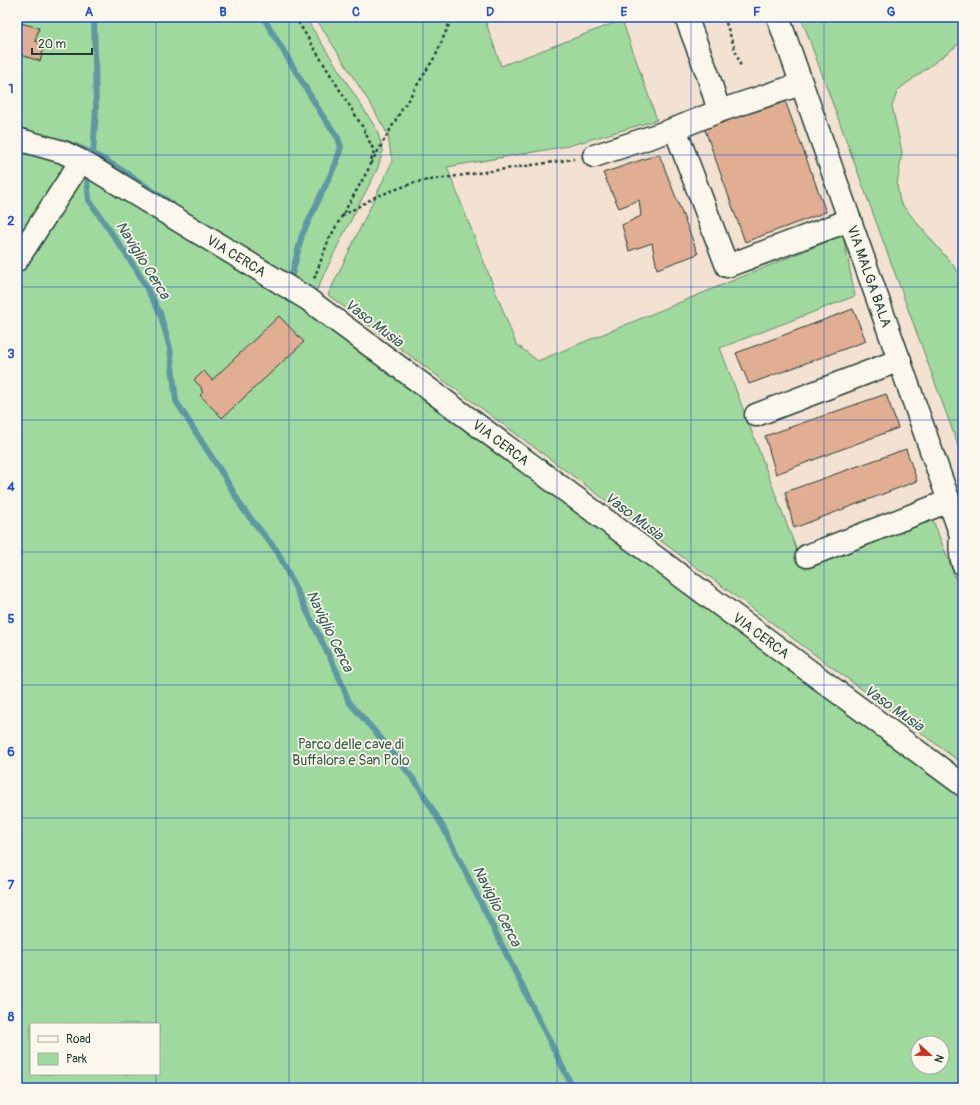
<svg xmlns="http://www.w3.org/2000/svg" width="980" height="1105" font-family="Pangolin,sans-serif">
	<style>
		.green { fill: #a0d99e; stroke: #608b69; fill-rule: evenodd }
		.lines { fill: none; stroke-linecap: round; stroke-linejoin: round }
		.stream { stroke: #5f98a2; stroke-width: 6 }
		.building { fill: #e1ae93; stroke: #1f3d34 }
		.minor-casing { stroke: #1f3d34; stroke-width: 25 }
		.path { stroke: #1f3d34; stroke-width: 2.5; stroke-dasharray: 3 3; stroke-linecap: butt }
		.minor { stroke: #fbf7ec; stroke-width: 22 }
		.grid { fill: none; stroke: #1d4ed8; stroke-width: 1; stroke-opacity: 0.55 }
		.labels { text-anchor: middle; stroke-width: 3.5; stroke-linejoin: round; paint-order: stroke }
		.street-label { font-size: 14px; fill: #1f3d34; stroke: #fbf7ec }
		.park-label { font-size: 14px; fill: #395c49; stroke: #fbf7ec }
		.water-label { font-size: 15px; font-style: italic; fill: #345b59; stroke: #fbf7ec }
		.neatline { fill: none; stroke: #1d4ed8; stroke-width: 1.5 }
		.grid-label { font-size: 13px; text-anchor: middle; font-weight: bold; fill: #1d4ed8 }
	</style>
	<rect width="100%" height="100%" fill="#f3e1d1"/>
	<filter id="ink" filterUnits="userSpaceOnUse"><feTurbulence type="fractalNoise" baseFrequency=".025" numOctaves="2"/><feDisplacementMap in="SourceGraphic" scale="8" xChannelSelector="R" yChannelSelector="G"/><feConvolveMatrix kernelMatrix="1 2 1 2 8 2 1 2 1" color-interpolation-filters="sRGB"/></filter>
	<g filter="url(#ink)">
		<g class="green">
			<path d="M17,17h288l72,113 6,21 -6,19 -38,73 -30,63 654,487v295h-946zM31,1024h128v50h-128zM918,1043h24v24h-24z"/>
			<path d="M315,17h169l17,49 121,-46 35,100 -89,26 -121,21 69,177 22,17 305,-126 12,61 -135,52 80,211 129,-49 34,88v166l-635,-469 64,-133 -4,-27 -15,-27z"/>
			<path d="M801,17h162v24l-65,49 -6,16 10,46 -5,33 3,17 18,22 45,53v182z"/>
		</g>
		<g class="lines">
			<g class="stream">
				<path d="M263,17l59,98 16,23 3,9 -5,16 -34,72 -12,47"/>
				<path d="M67,143c36,11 73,40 105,61"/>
				<path d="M93,156l3,-48 -2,-91"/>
				<path d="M87,180l2,20 49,72 22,41 10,35 6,53 24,38 24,37 19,33 34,42 60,121 12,30 35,40 34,43 25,42 130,261"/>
			</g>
		</g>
		<g class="building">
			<path d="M17,22l22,6 -4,13 10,3 -5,17 -23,-7z"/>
			<path d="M784,98l42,114 -81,30 -41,-115z"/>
			<path d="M659,154l39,100 -41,15 -5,-26 -23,8 -7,-26 19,-9 -2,-16 -20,8 -16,-35z"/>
			<path d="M853,309l13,32 -117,43 -13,-31z"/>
			<path d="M279,316l25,26 -82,76 -22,-23 3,-3 -2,-2 1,-2 -8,-8 10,-9 8,9z"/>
			<path d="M886,394l12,34 -122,46 -11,-38z"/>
			<path d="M906,449l11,32 -123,47 -9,-36z"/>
		</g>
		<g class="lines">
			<g class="minor-casing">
				<g id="minor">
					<path d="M686,17l22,58 11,36 82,-27"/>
					<path id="s1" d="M778,17l183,518c-1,10 -1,19 2,29"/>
					<path d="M675,129l52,137 123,-46"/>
					<path id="s2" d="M17,139l46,13 18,9 225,137 657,487"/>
					<path d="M594,156l81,-27 44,-18"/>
					<path d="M17,260l64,-99"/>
					<path d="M756,415l144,-55"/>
					<path d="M807,556l142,-55"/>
				</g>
			</g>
			<g class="path">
				<path d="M295,17l67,109 12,25 -6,19 -39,69 -15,40"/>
				<path d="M724,17l17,50"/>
				<path d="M371,163l30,-52 35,-56 16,-38"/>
				<path d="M342,216l33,-19 41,-15 158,-23"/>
			</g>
			<use href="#minor" class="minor"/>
		</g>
	</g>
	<path class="grid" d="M156,17v1007M289,17v1071M423,17v1071M557,17v1071M691,17v1071M824,17v1071M17,155h946M17,287h946M17,420h946M17,552h946M17,685h946M17,818h946M17,950h946M156,1074v14"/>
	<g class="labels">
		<g class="street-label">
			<text dy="5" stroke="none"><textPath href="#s2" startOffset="250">VIA CERCA</textPath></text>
			<text dy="5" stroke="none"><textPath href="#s1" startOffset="275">VIA MALGA BALA</textPath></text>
			<text dy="5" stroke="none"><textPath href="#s2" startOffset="574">VIA CERCA</textPath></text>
			<text dy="5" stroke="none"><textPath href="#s2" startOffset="898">VIA CERCA</textPath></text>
		</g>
		<g class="park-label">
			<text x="351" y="749">Parco delle cave di<tspan x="351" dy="16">Buffalora e San Polo</tspan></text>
		</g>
		<g class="water-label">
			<text transform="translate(143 260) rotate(58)" y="5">Naviglio Cerca</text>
			<text transform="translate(374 323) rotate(37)" y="5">Vaso Musia</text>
			<text transform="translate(634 516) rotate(37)" y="5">Vaso Musia</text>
			<text transform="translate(330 631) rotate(64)" y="5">Naviglio Cerca</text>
			<text transform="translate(894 708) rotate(35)" y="5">Vaso Musia</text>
			<text transform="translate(497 906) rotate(63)" y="5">Naviglio Cerca</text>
		</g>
	</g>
	<rect width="980" height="1105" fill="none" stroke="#fbf7ec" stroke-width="44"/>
	<rect x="30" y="1023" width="130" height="52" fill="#fbf7ec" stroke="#a3ada2"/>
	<rect x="38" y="1036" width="20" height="6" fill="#fbf7ec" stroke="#a3ada2"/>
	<text x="66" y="1043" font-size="12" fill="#1f3d34">Road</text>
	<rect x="38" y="1053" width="20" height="12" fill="#a0d99e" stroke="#a3ada2"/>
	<text x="66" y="1063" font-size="12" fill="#1f3d34">Park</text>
	<g transform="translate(930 1055) rotate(112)"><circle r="19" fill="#fbf7ec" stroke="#a3ada2"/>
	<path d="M0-3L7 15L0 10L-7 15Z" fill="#c8321e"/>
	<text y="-6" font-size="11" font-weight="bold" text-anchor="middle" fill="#1f3d34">N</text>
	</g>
	<path d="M32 48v6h60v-6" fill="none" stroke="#1f3d34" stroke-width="2"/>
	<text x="38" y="48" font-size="12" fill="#1f3d34" stroke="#fbf7ec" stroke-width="3" paint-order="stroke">20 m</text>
	<rect x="22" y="22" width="936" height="1061" class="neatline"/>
	<g class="grid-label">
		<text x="89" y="16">A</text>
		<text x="223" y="16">B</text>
		<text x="356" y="16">C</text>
		<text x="490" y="16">D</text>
		<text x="624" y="16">E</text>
		<text x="757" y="16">F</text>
		<text x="891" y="16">G</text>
		<text x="11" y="93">1</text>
		<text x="11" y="225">2</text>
		<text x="11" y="358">3</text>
		<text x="11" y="491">4</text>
		<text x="11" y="623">5</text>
		<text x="11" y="756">6</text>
		<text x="11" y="889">7</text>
		<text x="11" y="1021">8</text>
	</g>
</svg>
